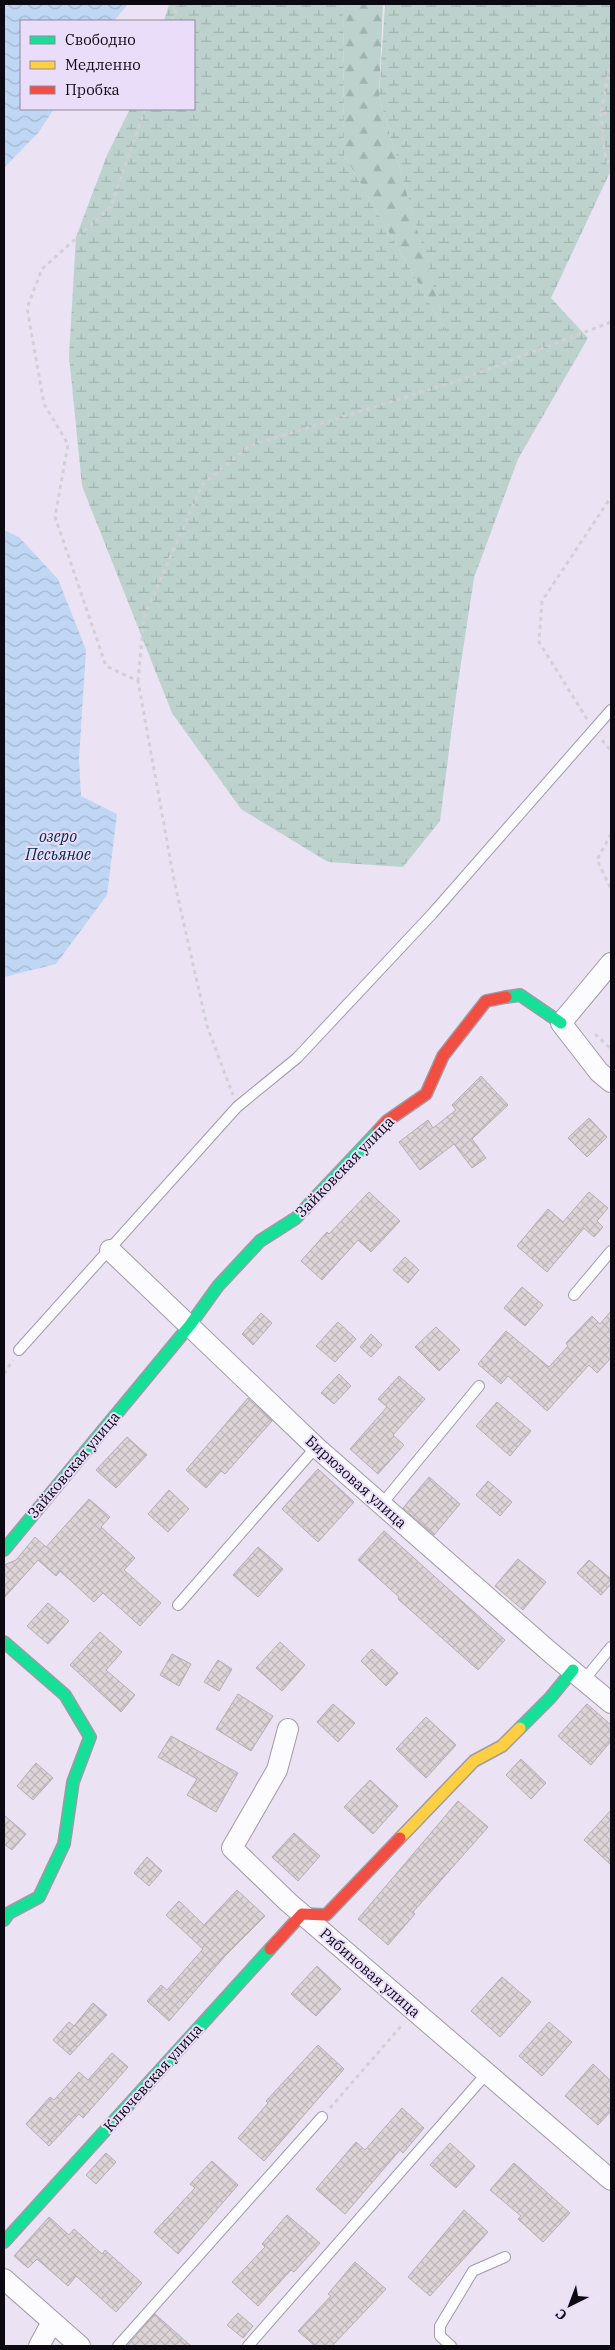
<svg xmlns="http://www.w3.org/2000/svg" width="615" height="2350" font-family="'IBM Plex Serif',serif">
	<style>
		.forest { fill: url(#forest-firs) }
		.wetland { fill: url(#wetland-marsh) }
		.water { fill: url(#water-waves) }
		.building { fill: url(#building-cross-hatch); stroke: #b6adb1 }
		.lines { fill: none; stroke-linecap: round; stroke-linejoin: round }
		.lane-casing { stroke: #a09aa6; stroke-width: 12 }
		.street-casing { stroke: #a09aa6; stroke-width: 22 }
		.fast-casing { stroke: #a09aa6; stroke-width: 14 }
		.slow-casing { stroke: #a09aa6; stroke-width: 14 }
		.jam-casing { stroke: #a09aa6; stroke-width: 14 }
		.path { stroke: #d2d0d5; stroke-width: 3; stroke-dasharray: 4 4; stroke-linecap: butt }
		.lane { stroke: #fcfbfd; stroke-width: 10 }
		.street { stroke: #fcfbfd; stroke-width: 20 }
		.fast { stroke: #16e098; stroke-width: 11 }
		.slow { stroke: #ffcf43; stroke-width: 11 }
		.jam { stroke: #f24e42; stroke-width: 11 }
		.labels { text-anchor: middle; stroke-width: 4; stroke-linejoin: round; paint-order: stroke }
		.street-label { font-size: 15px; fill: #0d0912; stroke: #eaddfa }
		.water-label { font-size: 16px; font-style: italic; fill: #002b4b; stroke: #eaddfa }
	</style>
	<defs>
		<pattern id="forest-firs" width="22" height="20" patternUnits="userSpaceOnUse" patternTransform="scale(1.25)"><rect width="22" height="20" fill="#bdd2cd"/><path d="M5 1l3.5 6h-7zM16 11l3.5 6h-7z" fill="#a1b3af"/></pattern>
		<pattern id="wetland-marsh" width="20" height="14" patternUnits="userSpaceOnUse" patternTransform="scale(1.25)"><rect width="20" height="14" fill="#bdd2cd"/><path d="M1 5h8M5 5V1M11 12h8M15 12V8" fill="none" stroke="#a1b3af"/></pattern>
		<pattern id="water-waves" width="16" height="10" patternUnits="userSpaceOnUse" patternTransform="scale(1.25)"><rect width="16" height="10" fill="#bfd6f4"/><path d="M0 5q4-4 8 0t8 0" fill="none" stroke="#a3b6d0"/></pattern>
		<pattern id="building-cross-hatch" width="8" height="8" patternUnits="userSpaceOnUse" patternTransform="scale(1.25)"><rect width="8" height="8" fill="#ddd4d7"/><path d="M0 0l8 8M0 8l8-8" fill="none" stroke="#bcb5b8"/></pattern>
	</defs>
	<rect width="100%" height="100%" fill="#ebe3f4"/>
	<path class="forest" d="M343,4h40l-4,92 69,239 -104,-180z"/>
	<path class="wetland" d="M169,4h174l1,151 103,178 -68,-237 6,-92h226v166l-60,128 37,40 -70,121 -44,119 -18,118 -16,125 -37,46 -75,-5 -87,-53 -69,-96 -90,-227 -13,-130 7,-119 31,-82 23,-46h64v-88h-30z"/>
	<g class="water">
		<path d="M4,4h124l-14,17h-93v88h33l-16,24 -34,35z"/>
		<path d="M4,530l15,7 39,42 28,71 -7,109 2,37 36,18 -10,81 -51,69 -52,13z"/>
	</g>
	<g class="building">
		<path d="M481,1076l27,29 -36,34 14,19 -14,10 -18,-24 -34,26 -21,-28 29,-22 5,8 23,-18 -4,-5z"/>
		<path d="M589,1118l18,19 -20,20 -19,-19z"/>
		<path d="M369,1192l31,29 -29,31 -13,-12 -36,40 -21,-19 26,-29 2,2z"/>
		<path d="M589,1192l19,16 -11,13 6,6 -9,10 -10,-9 -37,44 -30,-26 31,-37 15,13z"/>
		<path d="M405,1257l14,13 -11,13 -15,-13z"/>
		<path d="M522,1287l21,18 -18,21 -21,-18z"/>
		<path d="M611,1311v47l-14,15 -8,-8 -42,46 -39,-35 -7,8 -23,-20 28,-33 43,36 19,-21 -2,-3 26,-27 8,8z"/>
		<path d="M261,1313l11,10 -19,22 -11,-11z"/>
		<path d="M338,1322l18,17 -21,23 -19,-16z"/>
		<path d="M436,1327l24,23 -21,21 -24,-24z"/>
		<path d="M371,1334l11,11 -11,12 -11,-10z"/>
		<path d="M339,1374l12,12 -17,18 -13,-11z"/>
		<path d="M399,1376l26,23 -32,36 11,10 -26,29 -28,-25 37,-42 -9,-8z"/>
		<path d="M248,1398l24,23 -47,53 -4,-3 -15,17 -20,-18z"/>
		<path d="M497,1402l34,29 -21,25 -34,-30z"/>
		<path d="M127,1437l20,18 -31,33 -20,-18z"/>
		<path d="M318,1469l36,33 -36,40 -36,-33z"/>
		<path d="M429,1477l31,27 -26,31 -31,-27z"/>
		<path d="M488,1481l24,21 -12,14 -24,-21z"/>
		<path d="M169,1490l20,19 -21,23 -20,-18z"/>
		<path d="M89,1499l21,18 -9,10 34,31 -11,12 37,33 -21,23 -37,-33 -9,9 -34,-31 -4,5 -18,-16 -34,38v-33l12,-5 19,-23 11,10z"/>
		<path d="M384,1531l121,109 -27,30 -80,-71 1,-2 -41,-37z"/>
		<path d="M258,1547l25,22 -25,28 -25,-22z"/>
		<path d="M518,1559l28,23 -23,28 -28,-24z"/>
		<path d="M589,1560l22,19v5l-10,11 -24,-22z"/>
		<path d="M48,1603l21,18 -21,23 -21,-18z"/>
		<path d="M100,1632l22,20 -16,18 29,25 -14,17 -51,-47z"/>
		<path d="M280,1642l25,23 -23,26 -26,-23z"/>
		<path d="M372,1649l26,24 -12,13 -25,-25z"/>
		<path d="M172,1654l19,10 -12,22 -19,-11z"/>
		<path d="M218,1660l14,9 -13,22 -15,-9z"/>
		<path d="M238,1694l35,22 -22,35 -35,-22z"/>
		<path d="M333,1704l22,19 -17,19 -21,-20z"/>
		<path d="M587,1704l24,21v16l-20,24 -33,-29z"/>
		<path d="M426,1717l30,28 -30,33 -30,-29z"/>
		<path d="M171,1736l67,37 -22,39 -29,-17 10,-16 -39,-22z"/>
		<path d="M521,1759l25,24 -15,16 -25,-24z"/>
		<path d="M36,1763l17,15 -20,22 -16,-14z"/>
		<path d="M370,1780l28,26 -25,28 -29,-27z"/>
		<path d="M458,1801l30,26 -75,85 2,2 -27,31 -30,-26z"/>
		<path d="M611,1810v55l-27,-25z"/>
		<path d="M4,1815l22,19 -14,16 -8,-6z"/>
		<path d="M294,1833l26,23 -22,25 -26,-24z"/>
		<path d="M147,1857l15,14 -13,15 -15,-13z"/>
		<path d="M237,1890l28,26 -40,40 -56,65 -22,-20 14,-16 6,5 36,-41 -37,-34 13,-14 25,24z"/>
		<path d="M317,1966l24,23 -25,27 -25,-22z"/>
		<path d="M502,1977l29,25 -31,35 -29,-26z"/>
		<path d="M93,2003l14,12 -37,40 -17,-15 16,-18 5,4z"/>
		<path d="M549,2022l23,20 -30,34 -23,-20z"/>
		<path d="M318,2045l26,24 -80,92 -26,-23 30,-35 -2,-2z"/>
		<path d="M112,2053l16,14 -45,51 -4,-4 -30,32 -23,-22 24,-27 4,3 25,-28 9,8z"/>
		<path d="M593,2064l18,17v30l-13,14 -33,-29z"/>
		<path d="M402,2108l22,20 -21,25 -3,-3 -55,64 -29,-25 40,-47 9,8z"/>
		<path d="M450,2143l25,23 -19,22 -26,-23z"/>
		<path d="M106,2153l10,9 -20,22 -10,-9z"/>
		<path d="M212,2161l26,24 -60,69 -24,-22 41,-44 -5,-4z"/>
		<path d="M514,2163l56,50 -27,29 -25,-23 3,-3 -31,-26z"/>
		<path d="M464,2210l24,22 -58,64 -22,-19z"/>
		<path d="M287,2215l33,28 -26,29 -3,-2 -33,36 -26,-24 33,-35 -3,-3z"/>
		<path d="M49,2217l20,18 5,-6 28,25 3,-4 37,33 -26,29 -40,-36 -8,10 -31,-27 -9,9 -14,-12z"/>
		<path d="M355,2262l31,27 -54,57h-17l-17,-15 33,-35 -3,-2z"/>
		<path d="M238,2313l15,13 -10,12 -16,-13z"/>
		<path d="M155,2314l36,32h-64z"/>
	</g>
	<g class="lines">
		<g class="lane-casing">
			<g id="lane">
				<path d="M574,1295l37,-44"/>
				<path d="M19,1350l218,-243 60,-49 135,-144 179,-204"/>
				<path d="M381,1505l98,-119"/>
				<path d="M178,1605l138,-158"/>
				<path d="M584,1680l27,-33"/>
				<path d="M118,2346l204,-229"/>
				<path d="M248,2346l239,-273"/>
				<path d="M451,2346l-11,-10v-10l33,-55 32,-14"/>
			</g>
		</g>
		<g class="street-casing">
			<g id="street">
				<path d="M611,963l-50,60 38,49 12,10"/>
				<path d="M110,1250l206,197 235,206 60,50"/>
				<path d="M288,1729l-11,41 -45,78 56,54 323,278"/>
				<path d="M4,2279l76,67"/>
				<path d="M39,2346l13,-24"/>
			</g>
		</g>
		<g class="fast-casing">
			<g id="fast">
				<path d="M506,997l14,-2 41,28"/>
				<path d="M4,1550l186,-225 28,-39 42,-45 36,-23 82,-87"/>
				<path d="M4,1642l61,53 25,42 -17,45 -9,62 -25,53 -30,16 -5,7"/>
				<path d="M520,1728l30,-30 23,-28"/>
				<path d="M4,2242l266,-293"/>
			</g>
		</g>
		<g class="slow-casing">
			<path id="slow" d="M400,1838l74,-77 28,-15 18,-18"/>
		</g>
		<g class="jam-casing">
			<g id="jam">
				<path d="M378,1131l9,-10 39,-27 17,-38 43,-55 20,-4"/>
				<path d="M270,1949l32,-35 24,1 74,-77"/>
			</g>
		</g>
		<g class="path">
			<path d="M172,21l6,-17"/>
			<path d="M611,60l-10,53 10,1"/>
			<path d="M145,109l-34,98 -69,62 -15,39 17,96 24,40 -13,73 51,149 32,15 36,199 33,146 26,69"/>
			<path d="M601,113l3,38 7,21"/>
			<path d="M138,681l6,-64 58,-132 47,-39 208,-65 154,-59"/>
			<path d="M587,719l-48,-77 3,-41 69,-104"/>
			<path d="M602,740l9,11"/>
			<path d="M611,834l-14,26 14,29"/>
			<path d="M595,1034l16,15"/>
			<path d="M4,1374l9,-14"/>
			<path d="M330,2108l73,-84"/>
		</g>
		<use href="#lane" class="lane"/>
		<use href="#street" class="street"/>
		<use href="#fast" class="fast"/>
		<use href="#slow" class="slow"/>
		<use href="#jam" class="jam"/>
	</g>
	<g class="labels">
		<g class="street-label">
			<text transform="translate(345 1167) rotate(-46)" y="5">Зайковская улица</text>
			<text transform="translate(74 1465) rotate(-50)" y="5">Зайковская улица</text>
			<text transform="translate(356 1482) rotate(42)" y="5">Бирюзовая улица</text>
			<text transform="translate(370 1973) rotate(41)" y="5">Рябиновая улица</text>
			<text transform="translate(153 2078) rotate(-48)" y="5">Ключевская улица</text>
		</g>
		<g class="water-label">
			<text x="58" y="842">озеро<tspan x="58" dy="18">Песьяное</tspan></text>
		</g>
	</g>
	<rect width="615" height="2350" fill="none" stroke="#0d0912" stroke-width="10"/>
	<rect x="20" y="20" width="175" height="90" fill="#eaddfa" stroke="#92889d"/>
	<rect x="30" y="36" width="25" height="8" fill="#16e098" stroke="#92889d"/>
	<text x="65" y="45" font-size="15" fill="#0d0912">Свободно</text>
	<rect x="30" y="61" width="25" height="8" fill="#ffcf43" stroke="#92889d"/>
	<text x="65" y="70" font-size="15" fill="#0d0912">Медленно</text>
	<rect x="30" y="86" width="25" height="8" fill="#f24e42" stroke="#92889d"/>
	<text x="65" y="95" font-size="15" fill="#0d0912">Пробка</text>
	<g transform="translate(570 2305) rotate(222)" stroke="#eaddfa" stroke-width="4" paint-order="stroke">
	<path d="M0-4L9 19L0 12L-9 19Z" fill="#0d0912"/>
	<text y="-8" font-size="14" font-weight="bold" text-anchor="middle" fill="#0d0912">С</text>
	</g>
</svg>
